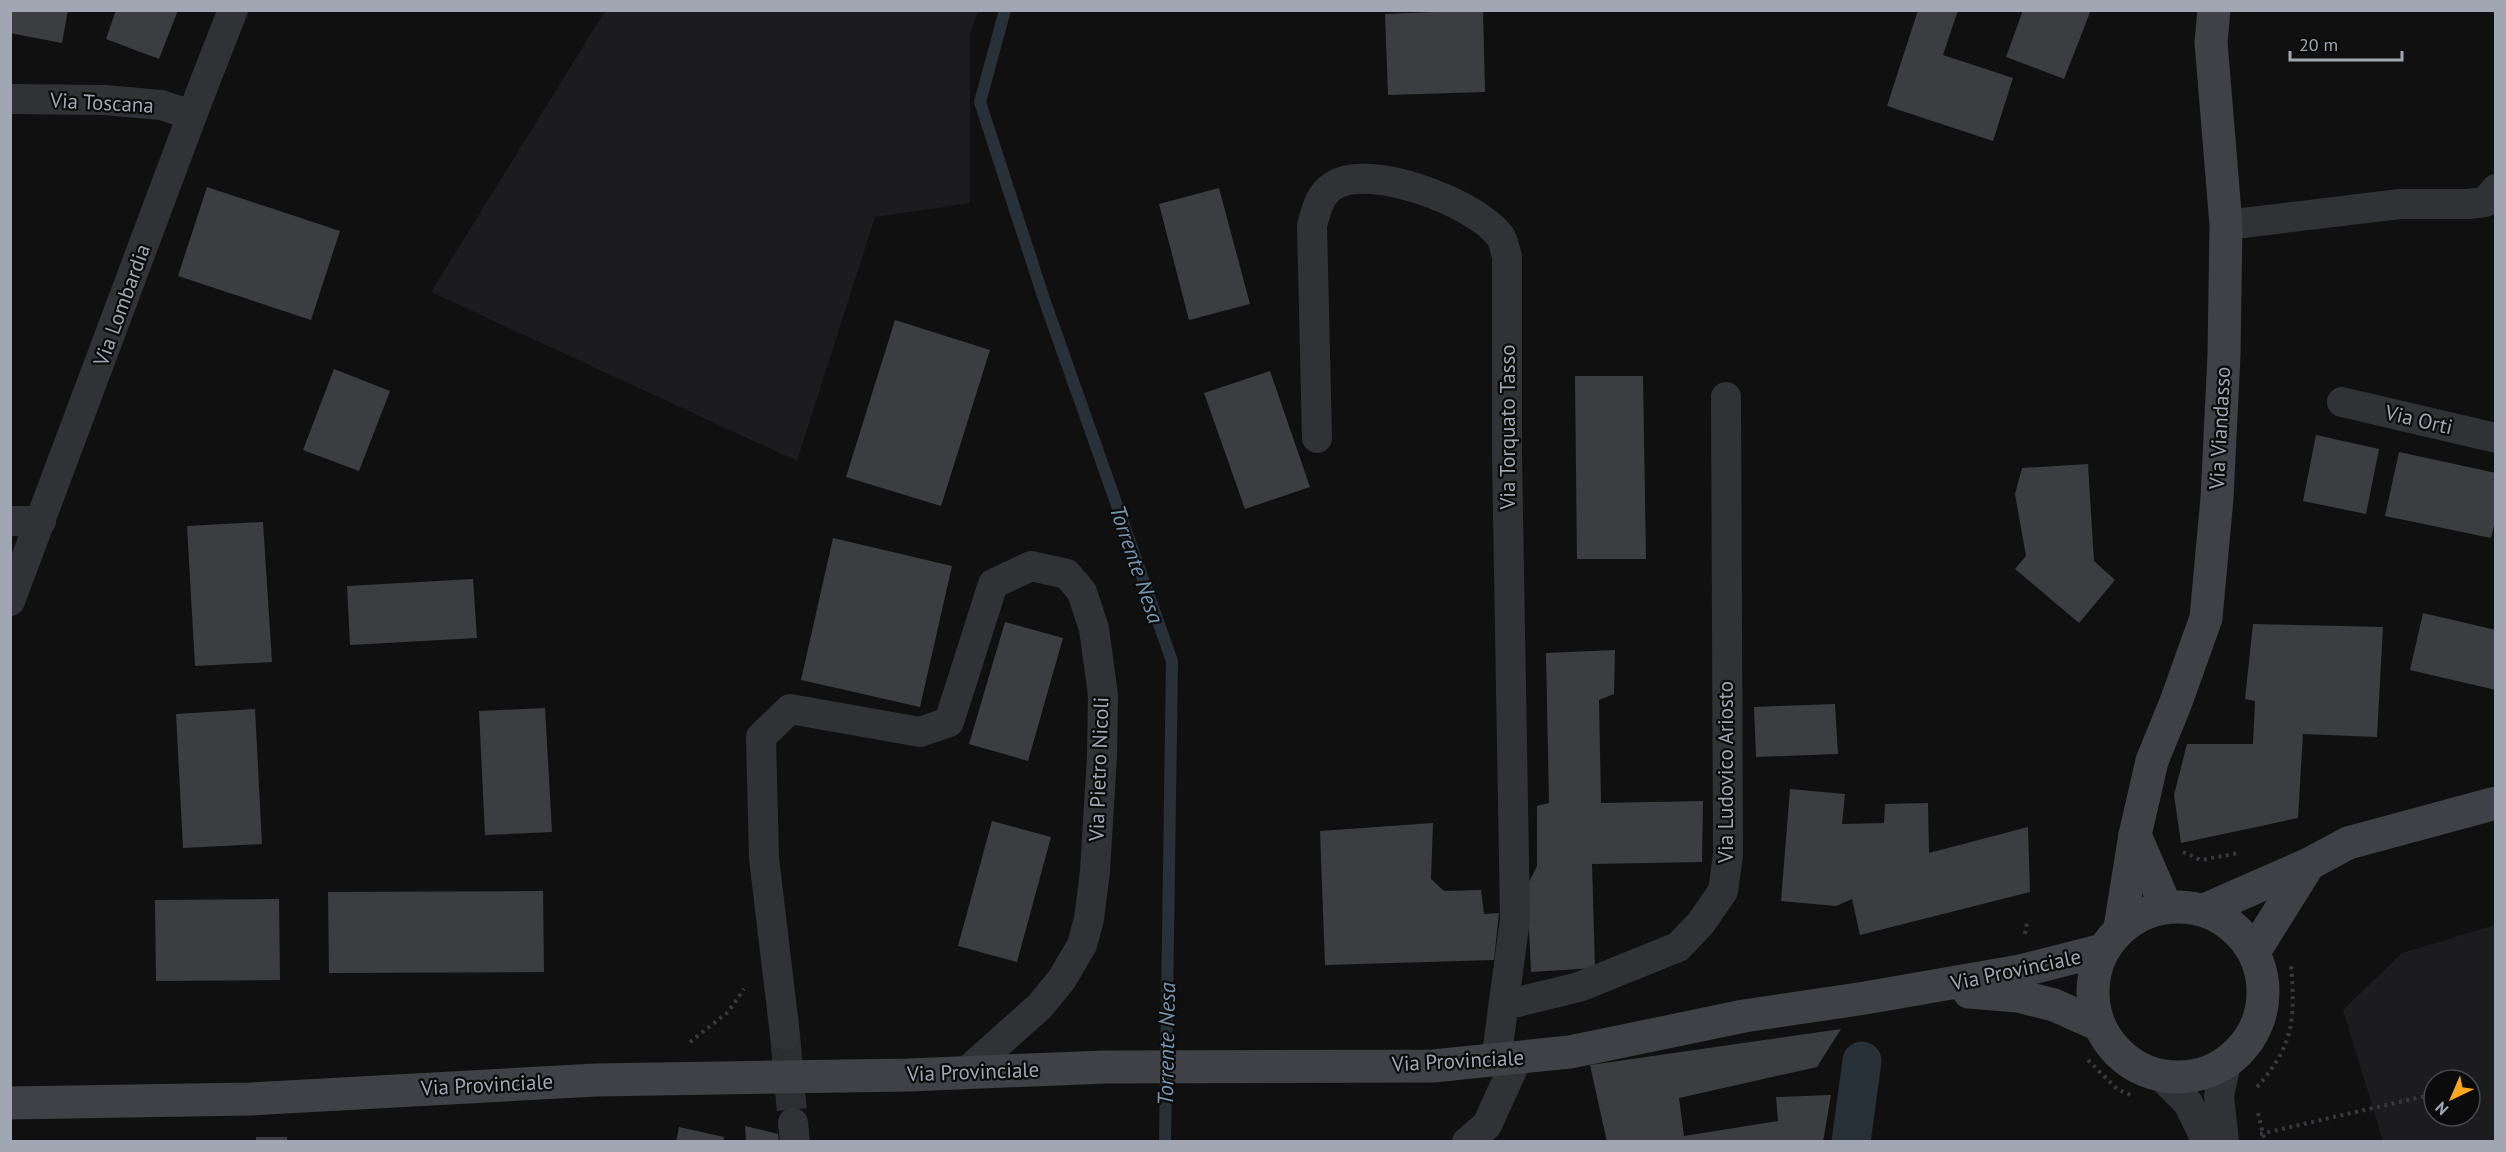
<svg xmlns="http://www.w3.org/2000/svg" width="2506" height="1152" font-family="'PT Sans',sans-serif">
	<style>
		.built { fill: #1c1c1e; fill-rule: evenodd }
		.lines { fill: none; stroke-linecap: round; stroke-linejoin: round }
		.stream { stroke: #283137; stroke-width: 12 }
		.canal { stroke: #283137; stroke-width: 39 }
		.building { fill: #3c3d41 }
		.street-tunnel { stroke: #2d2e31; stroke-width: 30; stroke-dasharray: 30 15; stroke-linecap: butt }
		.path { stroke: #37393d; stroke-width: 4; stroke-dasharray: 3 4.5; stroke-linecap: butt }
		.street { stroke: #313236; stroke-width: 30 }
		.secondary { stroke: #3f4146; stroke-width: 33 }
		.labels { text-anchor: middle; stroke-width: 4.5; stroke-linejoin: round; paint-order: stroke }
		.street-label { font-size: 21px; fill: #a0a7b3; stroke: #0b0b0c }
		.water-label { font-size: 22px; font-style: italic; fill: #7597b0; stroke: #0b0b0c }
	</style>
	<rect width="100%" height="100%" fill="#101011"/>
	<g class="built">
		<path d="M605,11h373l-8,23v169l-95,14 -78,244 -366,-169z"/>
		<path d="M2495,925v216h-112l-40,-131 59,-57zM2434,1080h36v36h-36z"/>
	</g>
	<g class="lines">
		<path class="stream" d="M1005,10l-25,92 64,197 128,362 -7,481"/>
		<path class="canal" d="M1851,1142l11,-81"/>
	</g>
	<g class="building">
		<path d="M10,10h58l-6,33 -52,-10z"/>
		<path d="M116,10h62l-19,49 -53,-20z"/>
		<path d="M1483,10l2,82 -97,3 -3,-81z"/>
		<path d="M1918,10h40l-15,45 70,23 -20,63 -106,-35z"/>
		<path d="M2023,10h68l-27,69 -58,-22z"/>
		<path d="M207,187l133,44 -29,89 -133,-44z"/>
		<path d="M1219,188l31,116 -61,16 -30,-116z"/>
		<path d="M895,320l95,30 -49,156 -95,-29z"/>
		<path d="M334,369l56,22 -31,80 -56,-21z"/>
		<path d="M1270,371l40,116 -65,22 -41,-116z"/>
		<path d="M1575,376h68l3,183h-69z"/>
		<path d="M2316,435l63,14 -13,65 -63,-13z"/>
		<path d="M2399,452l97,21v44l-5,21 -106,-22z"/>
		<path d="M2088,464l6,97 21,19 -36,43 -64,-54 11,-13 -11,-62 7,-26z"/>
		<path d="M263,522l9,140 -77,4 -8,-140z"/>
		<path d="M833,538l119,28 -32,141 -119,-27z"/>
		<path d="M473,579l4,59 -127,7 -3,-59z"/>
		<path d="M2423,613l73,17v60l-86,-20z"/>
		<path d="M1005,622l58,16 -35,123 -59,-17z"/>
		<path d="M2253,624l130,3 -6,110 -74,-3 -5,84 -117,25 -7,-48 13,-51h66l2,-43 -10,-2z"/>
		<path d="M1615,650l-1,44 -15,6 2,103 102,-2 -1,61 -110,2 3,104 -64,4 -4,-86 10,-20v-60l12,-3 -3,-150z"/>
		<path d="M1835,704l3,50 -82,3 -2,-50z"/>
		<path d="M545,708l7,124 -67,3 -6,-124z"/>
		<path d="M255,709l7,135 -79,4 -7,-134z"/>
		<path d="M1790,789l55,5 -3,30 42,-1 1,-19 43,-1 1,50 99,-26 2,65 -170,43 -8,-36 -16,7 -55,-5z"/>
		<path d="M992,821l59,16 -34,125 -59,-16z"/>
		<path d="M1433,823l-2,56 13,12 37,-1 3,24 15,-1 -5,47 -169,5 -5,-134z"/>
		<path d="M543,891l1,81 -215,1 -1,-81z"/>
		<path d="M279,899l1,81 -124,1 -1,-81z"/>
		<path d="M1841,1029l-24,38 -138,31 5,38 94,-15 -2,-24 55,-2 -8,47h-216l-17,-77z"/>
		<path d="M745,1126l33,8 1,8h-33z"/>
		<path d="M679,1127l45,10 -1,5h-47z"/>
		<rect x="256" y="1137" width="31" height="5"/>
	</g>
	<g class="lines">
		<path class="street-tunnel" d="M785,1035l8,88"/>
		<g class="path">
			<path d="M2183,852l18,8 38,-7"/>
			<path d="M2025,934l2,-11"/>
			<path d="M690,1042l38,-30 16,-23"/>
			<path d="M2088,1060l29,29 16,7"/>
			<path d="M2257,1087c38,-43 38,-69 34,-123"/>
			<path d="M2258,1113l7,29"/>
			<path d="M2260,1134l170,-39"/>
		</g>
		<g class="street">
			<path d="M10,99l95,1 56,5 31,10"/>
			<path d="M2226,225l174,-21h68l17,-2 11,-13"/>
			<path d="M2342,402l154,36"/>
			<path d="M1317,438l-5,-212c4,-15 7,-31 21,-40 36,-24 143,17 167,50 4,5 5,15 7,21v198l8,464 -19,142"/>
			<path d="M10,521h31"/>
			<path d="M10,601l187,-499 36,-92"/>
			<path d="M1505,1005l74,-18 99,-40 23,-24 22,-32 5,-36 -2,-458"/>
			<path d="M785,1035l-21,-177 -3,-121 29,-28 130,23 29,-10 44,-138 38,-18 36,8 15,18 12,37 9,66 -1,61 -7,115 -6,48 -7,26 -20,34 -22,27 -75,67"/>
			<path d="M2162,1077l26,26 19,39"/>
			<path d="M793,1123l2,19"/>
			<path d="M1467,1142l20,-17 30,-66"/>
			<path d="M2224,1142l-5,-46 7,-33"/>
		</g>
		<g class="secondary">
			<path d="M2135,835l31,72"/>
			<circle cx="2178" cy="992" r="85"/>
			<path d="M2204,910l105,-46 39,-21 148,-40"/>
			<path d="M2120,928l15,-93 17,-74 24,-59 30,-84 11,-120 7,-143 2,-130 -15,-183 3,-32"/>
			<path d="M2254,952l55,-88"/>
			<path d="M1969,992l49,4 36,9 45,20"/>
			<path d="M10,1103l240,-4 346,-19 313,-5 196,-8 328,-1 137,-14 174,-36 121,-18 155,-27 83,-21"/>
		</g>
	</g>
	<g class="labels">
		<g class="street-label">
			<text transform="translate(102 103) rotate(3)" y="7">Via Toscana</text>
			<text transform="translate(122 305) rotate(-70)" y="7">Via Lombardia</text>
			<text transform="translate(2419 420) rotate(13)" y="7">Via Orti</text>
			<text transform="translate(1508 427) rotate(-90)" y="7">Via Torquato Tasso</text>
			<text transform="translate(2220 428) rotate(-87)" y="7">Via Viandasso</text>
			<text transform="translate(1099 769) rotate(-88)" y="7">Via Pietro Nicoli</text>
			<text transform="translate(1726 772) rotate(-90)" y="7">Via Ludovico Ariosto</text>
			<text transform="translate(2016 970) rotate(-12)" y="7">Via Provinciale</text>
			<text transform="translate(1458 1061) rotate(-3)" y="7">Via Provinciale</text>
			<text transform="translate(973 1072) rotate(-2)" y="7">Via Provinciale</text>
			<text transform="translate(487 1085) rotate(-3)" y="7">Via Provinciale</text>
		</g>
		<g class="water-label">
			<text transform="translate(1137 564) rotate(71)" y="8">Torrente Nesa</text>
			<text transform="translate(1166 1044) rotate(-89)" y="8">Torrente Nesa</text>
		</g>
	</g>
	<rect width="2506" height="1152" fill="none" stroke="#a0a7b3" stroke-width="24"/>
	<g transform="translate(2452 1098) rotate(224)"><circle r="28" fill="#0b0b0c" stroke="#47494f" stroke-width="1.5"/>
	<path d="M0-4.5L10 22L0 15L-10 22Z" fill="#faa81f"/>
	<text y="-9" font-size="16" font-weight="bold" text-anchor="middle" fill="#a0a7b3">N</text>
	</g>
	<path d="M2290 51v9h112v-9" fill="none" stroke="#a0a7b3" stroke-width="3"/>
	<text x="2299" y="51" font-size="18" fill="#a0a7b3" stroke="#0b0b0c" stroke-width="4.5" paint-order="stroke">20 m</text>
</svg>
